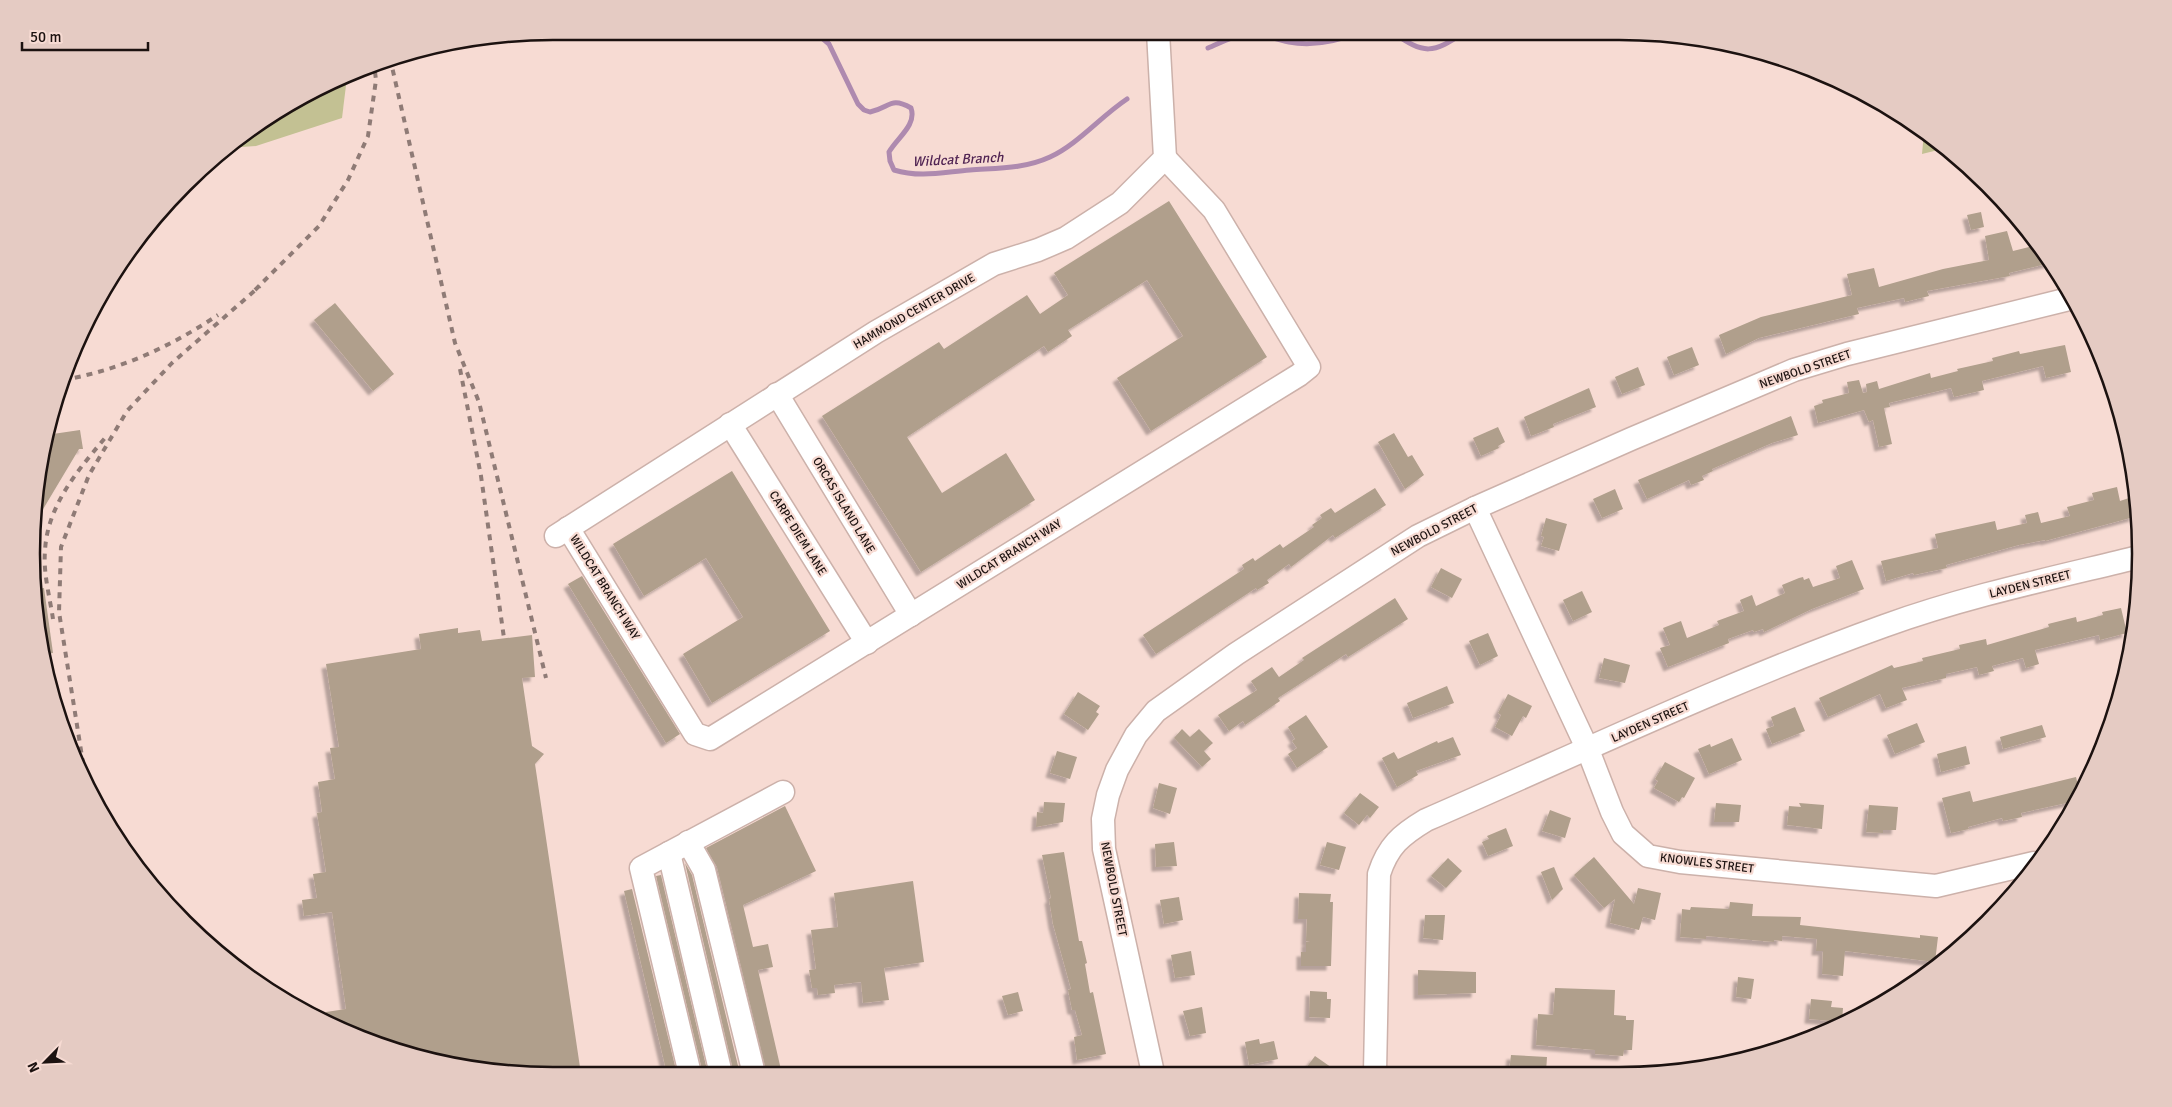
<svg xmlns="http://www.w3.org/2000/svg" width="2172" height="1107" font-family="Signika,sans-serif">
	<style>
		.green { fill: #c3c193 }
		.lines { fill: none; stroke-linecap: round; stroke-linejoin: round }
		.stream { stroke: #ae8aaf; stroke-width: 5 }
		.building { fill: #b09f8c; filter: url(#shadow) }
		.minor-casing { stroke: #ccb1aa; stroke-width: 25 }
		.minor { stroke: #fff; stroke-width: 22 }
		.rail { stroke: #8f7b76; stroke-width: 4; stroke-dasharray: 6 6; stroke-linecap: butt }
		.labels { text-anchor: middle; stroke-width: 4.5; stroke-linejoin: round; paint-order: stroke }
		.street-label { font-size: 12px; fill: #1c1210; stroke: #f7dbd3 }
		.water-label { font-size: 14px; font-style: italic; fill: #512453; stroke: #f7dbd3 }
		.rim { fill: none; stroke: #1c1210; stroke-width: 2.5 }
	</style>
	<defs>
		<filter id="shadow"><feDropShadow dx="-4.5" dy="4.5" stdDeviation="1" flood-color="#0004"/></filter>
	</defs>
	<rect width="100%" height="100%" fill="#f7dbd3"/>
	<g class="green">
		<path d="M347,77l-5,41 -86,28 -30,2 67,-47z"/>
		<path d="M1924,132l22,16 -24,6z"/>
	</g>
	<g class="lines">
		<g class="stream">
			<path d="M815,32l14,12 29,60 6,6 6,2c20,-4 20,-16 41,-4 6,17 -14,30 -22,44l1,9 4,9c26,8 50,2 76,0 27,-2 54,-1 80,-13 28,-13 50,-40 77,-58"/>
			<path d="M1392,32c33,23 40,22 73,0"/>
			<path d="M1616,32l54,7 19,-1"/>
			<path d="M1208,48c10,-4 22,-11 32,-12 18,-3 32,2 49,6 24,5 49,-1 72,-10"/>
		</g>
	</g>
	<g class="building">
		<path d="M1169,201l98,156 -116,74 -34,-53 66,-42 -36,-56 -79,50 4,6 -24,16 -4,-6 -137,91 35,56 64,-40 29,47 -114,72 -99,-156 117,-74 5,7 83,-54 13,19 28,-19 -14,-22z"/>
		<path d="M1981,212l3,15 -13,3 -4,-15z"/>
		<path d="M2007,231l6,20 24,-6 13,18 -41,10 1,3 -83,15 2,5 -24,6 -1,-4 -47,10 2,6 -100,24 -33,16 -7,-19 42,-18 91,-22 -5,-21 27,-6 5,19 64,-18 46,-9 -4,-24z"/>
		<path d="M335,303l59,71 -21,17 -59,-71z"/>
		<path d="M2065,345l6,27 -25,6 -3,-12 -61,15 2,9 -30,7 -3,-9 -62,15 1,4 -6,1 8,36 -13,3 -6,-27 -4,2 -5,-12 -46,13 -4,-17 9,-3 -1,-3 27,-7 -2,-11 12,-2 4,13 4,-1 -1,-8 11,-3 2,8 51,-16 1,5 27,-7 -1,-2 36,-8 -1,-3 27,-7 1,3z"/>
		<path d="M1692,347l7,18 -25,10 -7,-18z"/>
		<path d="M1638,367l7,18 -23,9 -7,-17z"/>
		<path d="M1589,388l7,19 -43,17 1,3 -23,9 -7,-19z"/>
		<path d="M1791,416l7,19 -26,8 -60,26 1,2 -11,5 2,4 -13,5 -2,-5 -42,19 -9,-19z"/>
		<path d="M1498,427l7,15 -7,4 1,2 -18,8 -8,-18z"/>
		<path d="M80,430l3,19h-4l-46,77 8,-75 5,-16z"/>
		<path d="M1394,433l14,24 4,-2 12,20 -19,14 -27,-47z"/>
		<path d="M732,471l98,160 -118,72 -29,-49 60,-37 -37,-59 -62,38 -31,-52z"/>
		<path d="M2117,487l3,14 9,-3 5,19 -89,24v-1l-26,5 -73,20 1,3 -33,7 -1,-2 -27,8 -5,-20 57,-13 -3,-14 60,-13 2,9 30,-7 -2,-8 13,-3 3,11 29,-7 -3,-9 27,-7 -2,-7z"/>
		<path d="M1375,488l11,17 -51,33 -2,-3 -42,32 -2,-3 -22,16 2,3 -12,7 -1,-2 -100,66 -13,-19 101,-66 -2,-4 11,-7 2,3 25,-17 3,4 31,-21 -2,-2 10,-7 -2,-3 11,-7 4,5z"/>
		<path d="M1615,489l8,20 -21,9 -9,-19z"/>
		<path d="M1546,518l21,6 -8,27 -18,-5 3,-9 -3,-1z"/>
		<path d="M1852,560l12,29 -52,20 -48,23 -1,-3 -9,3 -1,-2 -25,9 1,4 -61,24 -8,-19 10,-3 -7,-17 18,-7 6,17 32,-13 -2,-4 27,-10 -4,-11 12,-5 4,11 29,-13 -3,-8 17,-7 4,-1 1,3 5,-2 4,9 27,-9 -4,-12z"/>
		<path d="M1441,568l21,11 -10,19 -21,-11z"/>
		<path d="M582,576l98,158 -14,9 -98,-159z"/>
		<path d="M44,588l9,65 -11,2 -6,-34 -1,-32z"/>
		<path d="M1582,591l10,21 -19,9 -10,-21z"/>
		<path d="M1395,598l13,21 -60,38 -2,-3 -68,44 2,3 -35,24 -2,-4 -14,10 -11,-16 39,-25 -6,-9 21,-14 7,10 25,-17 -2,-2z"/>
		<path d="M2121,608l6,25 -27,7 -1,-5 -64,15 4,14 -13,4 -3,-10 -31,8 2,5 -15,4 -2,-8 -31,7v4l-44,10 5,12 -21,8 -6,-14 -52,23 -9,-19 73,-33 2,3 29,-7 -1,-3 38,-9 -1,-4 27,-6 1,6 62,-18 -1,-3 28,-7 1,5 26,-7 -1,-3z"/>
		<path d="M458,628v5l22,-3 2,11 50,-6 3,42 -13,1 10,68 12,8 -9,10 46,310 -61,1 -101,-17 -92,-34 -1,-12 20,-3 -14,-97 -28,4 -2,-16 15,-2 -4,-24 13,-2 -9,-59 5,-1 -4,-30 17,-3 -5,-31 9,-1 -13,-83 95,-15 -2,-15z"/>
		<path d="M1488,633l10,23 -18,9 -11,-24z"/>
		<path d="M1604,658l26,7 -5,18 -26,-5z"/>
		<path d="M1447,686l7,17 -41,15 -6,-15z"/>
		<path d="M1078,692l22,14 -4,6 3,2 -11,16 -24,-16z"/>
		<path d="M1508,694l24,12 -6,12 -3,-2 -11,20 -17,-9 6,-12 -3,-2z"/>
		<path d="M1795,707l10,24 -33,13 -6,-15 8,-3 -3,-9z"/>
		<path d="M1306,715l22,32 -31,21 -9,-14 9,-6 -5,-7 3,-2 -7,-12z"/>
		<path d="M1917,723l8,19 -30,12 -8,-19z"/>
		<path d="M2042,725l4,12 -43,12 -3,-12z"/>
		<path d="M1182,729l8,8 9,-8 14,14 -9,8 7,8 -9,8 -28,-29z"/>
		<path d="M1453,737l8,18 -45,16 2,4 -21,12 -15,-29 12,-6 4,7 39,-18 1,2z"/>
		<path d="M1732,738l10,22 -33,14 -11,-25 12,-5 1,3z"/>
		<path d="M1966,746l4,18 -29,8 -4,-18z"/>
		<path d="M1057,751l20,6 -7,22 -20,-6z"/>
		<path d="M1665,762l30,16 -11,20 -2,-1 -3,5 -25,-14 4,-7 -3,-2z"/>
		<path d="M2076,777l4,17 -4,7 -55,12 1,4 -19,4 -1,-3 -34,9 1,2 -18,4 -9,-35 28,-7 3,11z"/>
		<path d="M1159,783l18,5 -7,26 -17,-6z"/>
		<path d="M1360,793l19,14 -9,11 -3,-3 -8,10 -15,-12z"/>
		<path d="M1044,802l21,1 -2,19 -27,5 1,-15 6,1z"/>
		<path d="M1716,803l25,2 -2,17h-25z"/>
		<path d="M1799,803l25,2 -2,24 -35,-4 2,-19 12,1z"/>
		<path d="M1869,805l29,2 -2,23h-13v3l-17,-1z"/>
		<path d="M785,806l31,65 -73,34 10,42 15,-3 5,23 -15,3 24,104h-15l-50,-207 -11,-19z"/>
		<path d="M1550,810l21,8 -6,20 -23,-7z"/>
		<path d="M1506,828l7,18 -25,10 -6,-14 7,-3 -2,-3z"/>
		<path d="M1174,842l3,24 -21,1 -1,-23z"/>
		<path d="M1327,842l19,5 -7,23 -19,-5z"/>
		<path d="M1064,852l15,89h3l5,22 -2,1 5,29 3,-1 13,62 -29,6 -3,-23 8,-2 -7,-25h-3l-4,-20 3,-1 -18,-65 -4,-25 2,-1 -9,-43z"/>
		<path d="M1594,857l40,47 4,-16 23,5 -6,27 -12,-3 -4,13 -29,-7 5,-24 -11,9 -30,-33z"/>
		<path d="M1448,858l14,13 -16,17 -15,-12z"/>
		<path d="M685,863l7,12 48,199h-6z"/>
		<path d="M1554,867l9,22 -11,11 -11,-28z"/>
		<path d="M661,875l47,199h-5l-47,-198z"/>
		<path d="M913,881l11,81 -40,6 5,32 -26,3 -2,-21 -27,3 1,8 -17,2 -1,-7h-5l-3,-18 7,-1 -5,-39 27,-3 -4,-34z"/>
		<path d="M632,889l45,185h-10l-43,-183z"/>
		<path d="M1299,893l32,1 -1,8h3l-2,64h-30v-14h5v-10l4,-1h-4l1,-22h-9z"/>
		<path d="M1179,897l4,23 -19,4 -4,-24z"/>
		<path d="M1730,902l23,2 -1,12 49,1 -1,8 120,13v-3l18,2 -3,25 -90,-11 -2,25 -21,-2 1,-23h-7l1,-12 -35,-3v5l-8,-1v2l-68,-6v3l-26,-2 2,-28 8,1 1,-3 38,2z"/>
		<path d="M1425,915h20l-2,25 -20,-2z"/>
		<path d="M1191,951l4,24 -20,3 -4,-23z"/>
		<path d="M1418,970l58,2v21l-58,2z"/>
		<path d="M1738,977l16,2 -3,20 -15,-2z"/>
		<path d="M1555,988l60,2 -1,25 12,1v4h8l-2,30h-8l-1,6 -28,-2v-4l-59,-5 2,-31 15,1z"/>
		<path d="M1310,991l17,1v7h4l-1,19 -21,-1z"/>
		<path d="M1018,992l5,19 -15,4 -6,-19z"/>
		<path d="M1811,999l21,2 -1,6 12,1 -1,14 -33,-3z"/>
		<path d="M1202,1007l4,26 -16,3 -7,-25z"/>
		<path d="M1259,1039l1,5 14,-3 4,18 -29,6 -4,-23z"/>
		<path d="M1511,1055l36,2 -1,15h-37z"/>
		<path d="M1315,1056l23,16h-35z"/>
	</g>
	<g class="lines">
		<g class="minor-casing">
			<g id="minor">
				<path d="M777,394l134,221"/>
				<path d="M730,424l137,219"/>
				<path d="M1475,508l113,242 24,62 11,22 25,22 32,6 256,24 98,-23"/>
				<path d="M568,528l127,206 15,5 589,-364 10,-8 -95,-157 -49,-52"/>
				<path d="M556,536l320,-204 118,-68 44,-14 28,-12 54,-35 45,-45 -7,-126"/>
				<path d="M688,842l16,28 50,204"/>
				<path d="M669,853l52,221"/>
				<path d="M1375,1072l4,-198c9,-28 22,-39 47,-54 152,-66 302,-138 458,-194 83,-30 169,-48 255,-69"/>
				<path d="M1153,1073l-49,-224 -1,-30 5,-24 9,-25 19,-35 20,-24 80,-57 182,-118 57,-28 156,-69 163,-69 53,-16 226,-56"/>
				<path d="M690,1074l-49,-206 142,-76"/>
			</g>
		</g>
		<use href="#minor" class="minor"/>
		<g class="rail">
			<path d="M390,58l65,285 24,59 67,276"/>
			<path d="M255,290l64,-64 29,-46 20,-44 8,-56 -2,-16"/>
			<path d="M460,369l21,107 23,162"/>
			<path d="M63,380c57,-10 107,-33 155,-65"/>
			<path d="M53,619c-3,-21 -10,-46 -8,-68 2,-45 33,-81 60,-113"/>
			<path d="M87,788l-28,-176 2,-65 28,-72 38,-64 45,-48 88,-77"/>
		</g>
	</g>
	<g class="labels">
		<g class="street-label">
			<text transform="translate(914 311) rotate(-30)" y="4">HAMMOND CENTER DRIVE</text>
			<text transform="translate(1805 369) rotate(-19)" y="4">NEWBOLD STREET</text>
			<text transform="translate(844 505) rotate(59)" y="4">ORCAS ISLAND LANE</text>
			<text transform="translate(1434 530) rotate(-28)" y="4">NEWBOLD STREET</text>
			<text transform="translate(798 533) rotate(58)" y="4">CARPE DIEM LANE</text>
			<text transform="translate(1009 554) rotate(-32)" y="4">WILDCAT BRANCH WAY</text>
			<text transform="translate(2030 584) rotate(-14)" y="4">LAYDEN STREET</text>
			<text transform="translate(605 587) rotate(58)" y="4">WILDCAT BRANCH WAY</text>
			<text transform="translate(1650 722) rotate(-24)" y="4">LAYDEN STREET</text>
			<text transform="translate(1707 863) rotate(7)" y="4">KNOWLES STREET</text>
			<text transform="translate(1114 889) rotate(79)" y="4">NEWBOLD STREET</text>
		</g>
		<g class="water-label">
			<text transform="translate(958 159) rotate(-3)" y="5">Wildcat Branch</text>
		</g>
	</g>
	<path d="M0 0H2172V1107H0ZM553 40H1619A513 513 0 0 1 2132 553V554A513 513 0 0 1 1619 1067H553A513 513 0 0 1 40 554V553A513 513 0 0 1 553 40Z" fill="#e5cbc3" fill-rule="evenodd"/>
	<path class="rim" d="M553 40H1619A513 513 0 0 1 2132 553V554A513 513 0 0 1 1619 1067H553A513 513 0 0 1 40 554V553A513 513 0 0 1 553 40Z"/>
	<g transform="translate(45 1062) rotate(246)" stroke="#f7dbd3" stroke-width="4" paint-order="stroke">
	<path d="M0-4L9 19L0 12L-9 19Z" fill="#1c1210"/>
	<text y="-8" font-size="14" font-weight="bold" text-anchor="middle" fill="#1c1210">N</text>
	</g>
	<path d="M22 42v8h126v-8" fill="none" stroke="#1c1210" stroke-width="2.5"/>
	<text x="30" y="42" font-size="15" fill="#1c1210" stroke="#f7dbd3" stroke-width="4" paint-order="stroke">50 m</text>
</svg>
